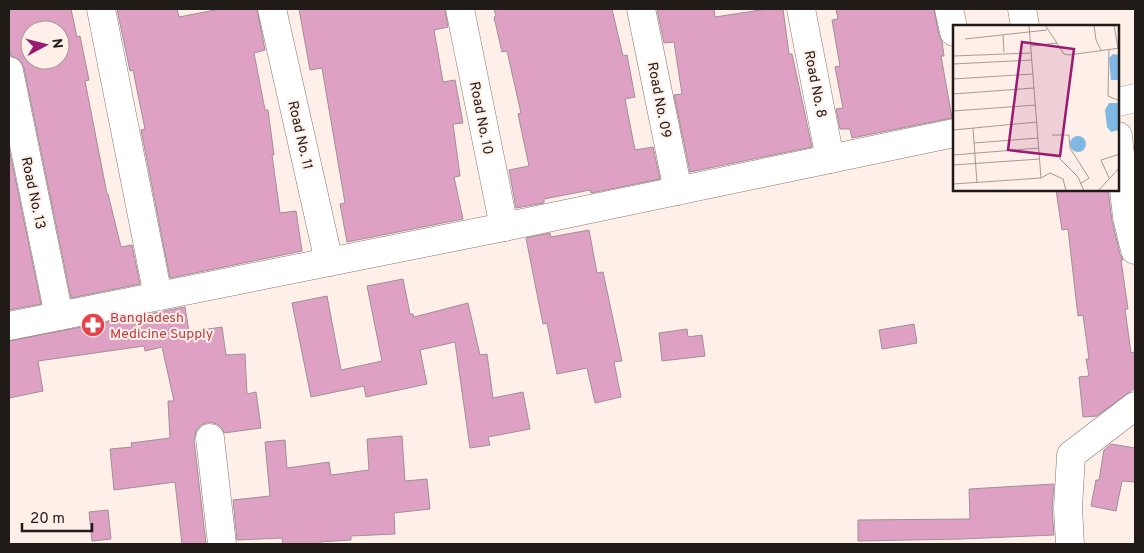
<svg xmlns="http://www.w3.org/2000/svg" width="1144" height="553" font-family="Overpass,sans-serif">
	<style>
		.building { fill: #dfa1c3; stroke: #a08f98; fill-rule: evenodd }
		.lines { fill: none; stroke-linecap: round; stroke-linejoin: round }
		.minor-casing { stroke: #86766e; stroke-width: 29 }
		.minor { stroke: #fff; stroke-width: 28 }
		.labels { text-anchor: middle; stroke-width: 4; stroke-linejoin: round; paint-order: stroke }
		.street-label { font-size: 14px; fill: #211b18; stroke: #feefe8 }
		.health-label { font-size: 14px; fill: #be3a42; stroke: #feefe8; text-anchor: start }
		.inset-road { fill: none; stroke: #a69a95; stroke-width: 1 }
		.view { fill: #991b73; fill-opacity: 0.15; stroke: #991b73; stroke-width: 2.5 }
		.inset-edge { fill: none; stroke: #211b18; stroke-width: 2.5 }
	</style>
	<rect width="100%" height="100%" fill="#feefe8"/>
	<g class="building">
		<path d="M9,9h62l6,28 3,-1 9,44 -4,1 22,113h1l13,53 11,-2 8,39 -69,14 -47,-230 -4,-8 -9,-4 -2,-9zM30,30h30v30h-30z"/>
		<path d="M117,9h60l2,8 41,-8h37l8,41 -11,3 11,57h3l6,45h-2l8,58 16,-2 6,40 -132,27 -29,-148 4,-1 -12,-59 -3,1z"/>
		<path d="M299,9h146l3,18 -14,3 9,52 12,-2 8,43 -10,1 7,52 -6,1 9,42 -116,23 -7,-38 5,-1 -23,-135 -12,2z"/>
		<path d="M494,9h118l11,47 4,-1 8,42 -10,2 10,51 18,-3 7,32 -69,14 -1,-3 -46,9v4l-28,5 -7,-38 20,-4 -11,-52 3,-1 -14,-62 -5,1 -8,-35 2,-1z"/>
		<path d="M657,9h57l1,8 52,-8h16l6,45h3l20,93 -122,25 -16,-77 8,-1 -8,-52 -10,1z"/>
		<path d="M836,9h98l5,26 3,6 2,15h-3l11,62 -100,20 -2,-9h-10l-4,-20 7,-1 -8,-41 5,-1 -8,-46 6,-1z"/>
		<path d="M9,148l32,156 -32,6z"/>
		<path d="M1056,190h52l4,31 8,33 3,6h-2l7,49h-3l6,44 4,-1v36l-38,28 -14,1 -4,-40 10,-1 -3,-17h3l-6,-44 -5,1 -10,-87 -6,1z"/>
		<path d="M589,230l8,43 6,-1 19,89 -8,1 7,35 -26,6 -8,-35 -30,6 -10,-51 -4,1 -17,-86 24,-5 1,4z"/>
		<path d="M403,279l7,35h3l1,3 54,-14 12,52 7,-1 6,44 30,-6 7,37 -42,8 2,8 -20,3 -15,-106 -35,8 7,34 -61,13 -2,-11 -53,11 -19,-94 35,-7 14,74 41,-9 -15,-75z"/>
		<path d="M185,307l4,25 33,-5 4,28 19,-1 2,40 9,-2 5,36 -37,5 -2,-5 -5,-4 -8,-2 -8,3 -5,6 -2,9 12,104h-24l-7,-62 -61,8 -4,-41 22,-2 -1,-4 39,-5 -2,-37h6l-12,-54 -17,4 -1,-5 -106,15 5,30 -34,7v-57z"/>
		<path d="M914,324l3,19 -35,6 -3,-19z"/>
		<path d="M687,329l1,8 14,-2 3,21 -43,5 -3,-28z"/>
		<path d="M402,436l3,45 22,-2 3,30 -36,4 1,21 -44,2v4l-31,2v2h-37l-1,-6 -45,2 -4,-40 37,-4 -5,-54 20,-2 2,28 42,-6 2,13 38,-5 -2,-31z"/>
		<path d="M1111,444l24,4v34l-13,-1 -6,30 -25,-5 5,-26h3l5,-30z"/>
		<path d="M1054,484l-2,25 2,26 -93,4 -103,2v-21l112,-1 -1,-30z"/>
		<path d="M108,510l3,29 -19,2 -3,-29z"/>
	</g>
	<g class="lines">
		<g class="minor-casing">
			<g id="minor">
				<path d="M101,9l57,287"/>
				<path d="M272,9l57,253"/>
				<path d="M460,9l44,218"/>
				<path d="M641,9l37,182"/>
				<path d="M801,9l29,150"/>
				<path d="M949,9l5,23"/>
				<path d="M1022,9l3,17"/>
				<path d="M9,71l50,245"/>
				<path d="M1118,102l17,-4"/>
				<path d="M1118,136l9,81 8,33"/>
				<path d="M9,326l495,-99 450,-94"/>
				<path d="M210,438l12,106"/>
				<path d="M1070,544l-2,-36 3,-53 64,-49"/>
			</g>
		</g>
		<use href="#minor" class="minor"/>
	</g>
	<defs>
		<g id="pharmacy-disc" transform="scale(1.25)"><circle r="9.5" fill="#e0444e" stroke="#feefe8"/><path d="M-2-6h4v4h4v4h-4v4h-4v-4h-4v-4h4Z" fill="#fff"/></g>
	</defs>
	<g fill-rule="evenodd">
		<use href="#pharmacy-disc" x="93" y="325"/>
	</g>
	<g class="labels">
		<g class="street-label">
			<text transform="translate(816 84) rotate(79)" y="5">Road No. 8</text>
			<text transform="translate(660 100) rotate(79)" y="5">Road No. 09</text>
			<text transform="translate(482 118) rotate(79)" y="5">Road No. 10</text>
			<text transform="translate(301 135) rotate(77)" y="5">Road No. 11</text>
			<text transform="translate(34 193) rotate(78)" y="5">Road No. 13</text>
		</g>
		<g class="health-label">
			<text x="110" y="322">Bangladesh<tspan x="110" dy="16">Medicine Supply</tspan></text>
		</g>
	</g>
	<g transform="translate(953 25)">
		<rect width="166" height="166" fill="#feefe8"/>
		<path d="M160,29l6,1v25h-8l-2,-22zM156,78h10v27l-8,2 -4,-5 -2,-17zM117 119a8 8 0 1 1 16 0a8 8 0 1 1-16 0Z" fill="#7fb9e3"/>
		<path class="inset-road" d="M76,0l12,153M141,0l2,15 5,10M161,0l4,23M50,10l1,17M12,14l82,-9M104,18l7,11 5,1 51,-7M78,21l26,-3 -12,-18M156,25l-1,46 12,5M0,31l78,-3M0,39l79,-4M0,54l80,-5M0,69l81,-6M0,86l83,-6M20,103l4,55M0,105l84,-8M99,110h17l1,13 19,30 -9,6M21,118l64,-5M0,130l86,-7M106,133l19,19 6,14M0,140l87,-6M156,153l-8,-18 19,-6M0,159l88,-6 9,-5 13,6 3,12M145,166l22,-24"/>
		<path class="view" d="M69,17l52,7 -14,107 -52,-6z"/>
		<rect width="166" height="166" class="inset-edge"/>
	</g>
	<rect width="1144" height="553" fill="none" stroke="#211b18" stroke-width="20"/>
	<g transform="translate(45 45) rotate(83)"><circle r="24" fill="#feefe8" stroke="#a69a95"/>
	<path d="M0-4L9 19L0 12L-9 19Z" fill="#991b73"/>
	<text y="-8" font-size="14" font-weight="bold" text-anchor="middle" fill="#211b18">N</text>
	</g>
	<path d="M22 523v8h70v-8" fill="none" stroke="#211b18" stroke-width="2.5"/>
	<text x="30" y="523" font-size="15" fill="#211b18" stroke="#feefe8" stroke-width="4" paint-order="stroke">20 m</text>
</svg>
